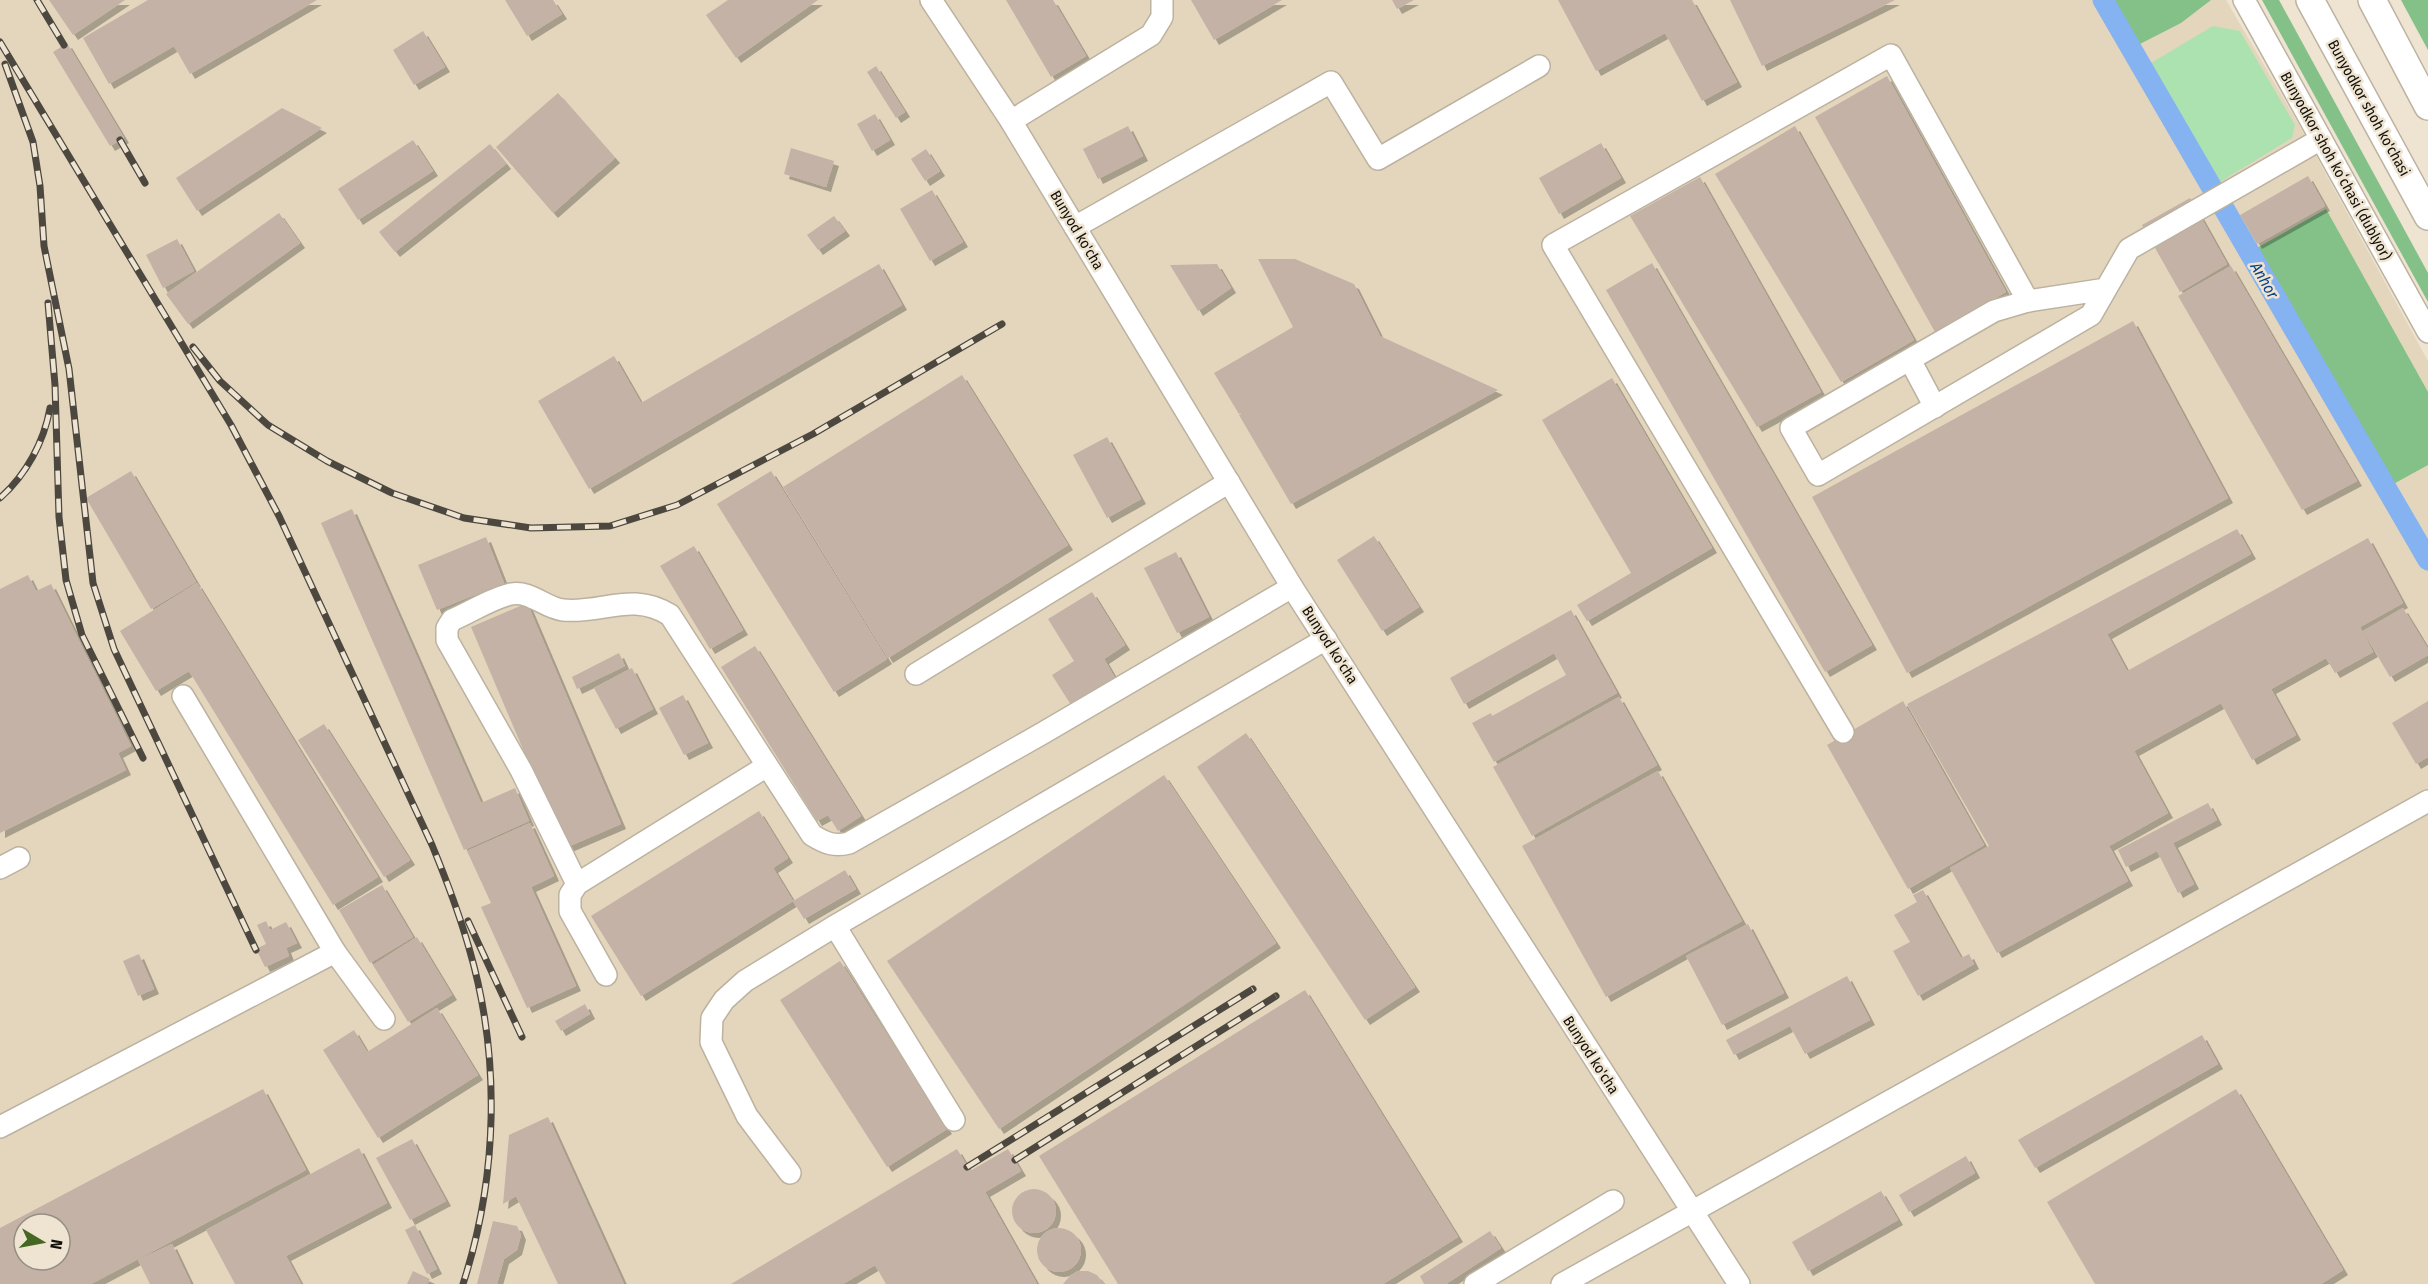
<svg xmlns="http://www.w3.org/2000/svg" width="2428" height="1284" font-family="'Fira Sans Condensed',sans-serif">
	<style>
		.built { fill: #e4d6bd; fill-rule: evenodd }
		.green { fill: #ace2af }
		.forest { fill: #83c188 }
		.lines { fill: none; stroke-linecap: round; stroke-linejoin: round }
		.canal { stroke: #85b2f1; stroke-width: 21 }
		.building { fill: #c4b2a6; fill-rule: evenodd; filter: url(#shadow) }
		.minor-casing { stroke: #bcb2a0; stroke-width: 24 }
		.major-casing { stroke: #bcb2a0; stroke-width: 30 }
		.minor { stroke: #fff; stroke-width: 21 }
		.major { stroke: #fff; stroke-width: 27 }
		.rail-casing { stroke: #4d483f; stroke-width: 7 }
		.rail { stroke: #eee4d1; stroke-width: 4.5; stroke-dasharray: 14; stroke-linecap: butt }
		.labels { text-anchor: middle; stroke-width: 5; stroke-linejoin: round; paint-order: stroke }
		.street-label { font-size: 15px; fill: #120f09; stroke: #eee4d1 }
		.water-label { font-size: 16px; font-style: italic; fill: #054189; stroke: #eee4d1 }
	</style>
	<defs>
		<filter id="shadow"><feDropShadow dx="5" dy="5" stdDeviation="0" flood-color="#0004"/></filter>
	</defs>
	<rect width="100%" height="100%" fill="#eee4d1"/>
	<path class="built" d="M0,0h2226l72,123 130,238v923h-2428zM24,1224h36v36h-36z"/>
	<path class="green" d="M2213,26l27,5 55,94 -3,13 -77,47 -69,-119z"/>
	<g class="forest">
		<path d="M2110,0h101l-30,23 -45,23z"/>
		<path d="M2262,0h17l149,273v29z"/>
		<path d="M2401,0h27v50z"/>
		<path d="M2326,209l102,183v73l-40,22 -133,-238z"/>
	</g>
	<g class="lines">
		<path class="canal" d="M2103,0l325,560"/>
	</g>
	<g class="building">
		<path d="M49,0h76l-52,35z"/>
		<path d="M148,0h169l-127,74 -16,-28 -65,38 -26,-46z"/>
		<path d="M505,0h48l9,14 -35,22z"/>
		<path d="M728,0h90l-82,58 -30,-43z"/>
		<path d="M1006,0h47l33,56 -35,21z"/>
		<path d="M1191,0h91l-68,40z"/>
		<path d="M1392,0h22l-17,9z"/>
		<path d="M1558,0h134l45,82 -35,19 -37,-68 -69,38z"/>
		<path d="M1730,0h165l-133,66z"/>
		<path d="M423,31l22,36 -31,18 -21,-35z"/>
		<path d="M67,43l57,95 -14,8 -57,-94z"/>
		<path d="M876,66l29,46 -9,6 -29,-46z"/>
		<path d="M1887,76l119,216 -71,40 -120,-215z"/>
		<path d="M558,93l57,65 -62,55 -57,-66z"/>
		<path d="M282,108l40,20 -125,83 -21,-33z"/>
		<path d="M875,114l15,26 -18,11 -15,-27z"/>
		<path d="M1128,126l15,30 -45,23 -15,-30z"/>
		<path d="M1795,126l119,214 -73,42 -126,-208z"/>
		<path d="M413,140l20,31 -75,49 -20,-31z"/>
		<path d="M1601,143l20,35 -62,36 -20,-36z"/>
		<path d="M490,144l16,20 -111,88 -16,-20z"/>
		<path d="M791,148l43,13 -8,26 -42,-13z"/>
		<path d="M926,149l14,22 -15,10 -14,-22z"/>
		<path d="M2308,176l17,30 -68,38 -17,-29z"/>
		<path d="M1700,177l121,215 -64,35 -127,-211z"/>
		<path d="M932,190l31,52 -33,19 -30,-52z"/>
		<path d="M2190,198l37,66 -47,28 -38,-67z"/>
		<path d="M279,213l21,30 -112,81 -22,-30z"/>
		<path d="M834,216l11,15 -27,19 -11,-15z"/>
		<path d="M177,239l17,32 -31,17 -17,-33z"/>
		<path d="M1258,259h37l59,25 26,52 118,54 -207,114 -52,-89 23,-14 -23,13 -25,-41 79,-46z"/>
		<path d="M1652,263l220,382 -47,27 -219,-382z"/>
		<path d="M879,264l23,41 -313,184 -51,-88 76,-45 27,47z"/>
		<path d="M1217,264l14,24 -33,23 -28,-46z"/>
		<path d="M2231,266l126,215 -55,29 -124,-214z"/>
		<path d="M2133,321l95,177 -321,175 -95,-176z"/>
		<path d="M962,375l106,170 -180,113 -105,-171z"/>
		<path d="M1612,378l100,170 -125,73 -10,-16 54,-32 -89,-153z"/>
		<path d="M1107,437l34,62 -34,19 -34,-63z"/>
		<path d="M131,471l65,111 -45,27 -65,-111z"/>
		<path d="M771,471l116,188 -53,33 -117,-188z"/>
		<path d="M352,509l129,294 34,-15 14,33 -65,29 -143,-327z"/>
		<path d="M2237,529l14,25 -144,80 20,37 241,-133 35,65 -43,24 13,25 -38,21 -9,-15 -55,31 25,46 -44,25 -31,-57 -87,48 34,62 -59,33 19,35 -131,72 -47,-85 39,-22 -82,-142z"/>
		<path d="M1374,536l45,71 -37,24 -45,-71z"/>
		<path d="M486,537l18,46 -67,27 -19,-45z"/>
		<path d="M694,546l49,84 -33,19 -50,-83z"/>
		<path d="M1176,552l33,65 -32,16 -33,-65z"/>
		<path d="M28,575l8,16 15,-7 80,162 -13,7 8,17 -126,63v-244z"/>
		<path d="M197,583l181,294 -45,28 -144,-234 -33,20 -36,-60z"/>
		<path d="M1092,592l33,53 -21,14 11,19 -44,27 -19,-30 22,-14 -26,-42z"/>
		<path d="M527,603l94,221 -56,24 -94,-221z"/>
		<path d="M2403,608l25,41v6l-38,22 -27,-46z"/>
		<path d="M1571,610l46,83 -123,69 -22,-39 19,-10 1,3 74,-41 -12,-22 -90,51 -14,-26z"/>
		<path d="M755,646l106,170 -23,15 -10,-16 -11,6 -96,-154z"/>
		<path d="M619,653l6,13 -48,23 -5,-12z"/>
		<path d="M632,668l21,41 -37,20 -22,-41z"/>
		<path d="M683,695l25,48 -24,12 -25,-47z"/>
		<path d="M1619,697l38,68 -125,71 -39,-69z"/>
		<path d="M1903,701l81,144 -76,44 -81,-144z"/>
		<path d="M2428,701v56l-12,7 -24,-41z"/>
		<path d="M324,724l86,136 -26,17 -86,-137z"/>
		<path d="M1246,733l169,254 -50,33 -168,-253z"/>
		<path d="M1658,771l84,150 -136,76 -84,-151z"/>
		<path d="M1164,775l112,168 -277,186 -112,-168z"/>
		<path d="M2208,803l9,17 -44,23 21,41 -16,9 -21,-42 -31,16 -8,-17z"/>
		<path d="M759,811l29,47 -15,10 20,33 -152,95 -50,-80z"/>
		<path d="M530,823l24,53 -23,11 45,99 -49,22 -46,-101 10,-4 -24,-52z"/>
		<path d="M845,870l11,19 -52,30 -11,-18z"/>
		<path d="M382,885l31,52 -43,26 -31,-53z"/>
		<path d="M1923,890l38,68 8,-4 5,10 -56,32 -25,-45 17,-9 -16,-27 23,-13 -4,-7z"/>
		<path d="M266,921l4,9 16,-8 11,21 -11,5 3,8 -24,11 -9,-18 10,-5 -9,-19z"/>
		<path d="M1748,924l36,69 -62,32 -36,-69z"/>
		<path d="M417,937l35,58 -44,27 -35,-57z"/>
		<path d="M139,954l15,35 -16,7 -15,-35z"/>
		<path d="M840,961l107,168 -60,38 -107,-167z"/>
		<path d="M1847,976l23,44 -65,34 -15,-28 -56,29 -8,-15z"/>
		<path d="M1305,990l153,247 -75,47h-265l-79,-128z"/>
		<path d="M585,1004l5,10 -29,17 -6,-10z"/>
		<path d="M437,1008l41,67 -100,63 -55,-88 31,-20 13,22z"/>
		<path d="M2202,1035l16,29 -183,104 -17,-28z"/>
		<path d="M263,1089l43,81 -215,114h-91v-56zM24,1224h36v36h-36z"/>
		<path d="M2236,1089l107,181 -22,14h-226l-48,-82z"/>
		<path d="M548,1117l76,167h-66l-42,-88 -13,8 6,-69z"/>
		<path d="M412,1139l34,62 -36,19 -34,-62z"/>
		<path d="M359,1148l28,55 -101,53 15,28h-66l-29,-54z"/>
		<path d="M957,1149l13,22 38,-22 13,22 -36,21 52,92h-151l-11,-19 -32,19h-112z"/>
		<path d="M1966,1156l9,17 -66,39 -10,-17z"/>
		<circle cx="1034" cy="1211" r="22"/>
		<path d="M1881,1191l17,29 -90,51 -16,-29z"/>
		<path d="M493,1221l24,5 4,9 -4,15 -13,9 -7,25h-20z"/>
		<path d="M415,1225l22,44 -10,5 -22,-44z"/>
		<circle cx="1059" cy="1250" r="22"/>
		<path d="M1490,1231l11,17 -55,36h-22l-4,-8z"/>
		<path d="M172,1244l19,40h-41l-12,-24z"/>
		<path d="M413,1271l17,8 -3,5h-20z"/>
		<path d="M1078,1271h10l9,4 7,9h-41l7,-8z"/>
	</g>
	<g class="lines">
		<g class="minor-casing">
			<g id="minor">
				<path d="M931,0l80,121 281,466 447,697"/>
				<path d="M2244,0l184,332"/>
				<path d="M1011,121l140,-86 11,-18v-17"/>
				<path d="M1075,227l256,-145 47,77 161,-93"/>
				<path d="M2106,289l-78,12 -34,10 -203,117 27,47 273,-160 38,-66 192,-110"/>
				<path d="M1910,360l25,47"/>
				<path d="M916,674l313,-192"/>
				<path d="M1843,732l-290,-487 338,-190 137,246"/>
				<path d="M0,868l19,-10"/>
				<path d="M577,884l-56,-114 -74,-130v-12l5,-8c19,-8 40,-22 59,-26 19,-4 34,14 52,16 39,4 69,-19 107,5l142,220c13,8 22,12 37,8l194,-110 249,-146"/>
				<path d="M835,926l119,194"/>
				<path d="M335,952l49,67"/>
				<path d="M606,975l-36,-64v-16l7,-11 190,-118"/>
				<path d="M0,1127l335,-175 -152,-256"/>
				<path d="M790,1173l-43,-57 -36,-74 1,-24 12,-18 21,-19 90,-55 491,-287"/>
				<path d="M1475,1284l138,-83"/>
				<path d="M1562,1284l866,-483"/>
			</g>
		</g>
		<g class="major-casing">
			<g id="major">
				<path d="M2310,0l118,216"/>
				<path d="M2372,0l56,106"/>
			</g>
		</g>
		<use href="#minor" class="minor"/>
		<use href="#major" class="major"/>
		<g class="rail-casing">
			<g id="rail">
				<path d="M37,0l27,45"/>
				<path d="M0,42l231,383 48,91 153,329c14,34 27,68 37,103 32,109 29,228 -6,336"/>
				<path d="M5,64l28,78 7,44 4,60 25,123 24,214 21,66 142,301"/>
				<path d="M120,140l25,43"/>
				<path d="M48,303l7,82 4,132 7,63 16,55 61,123"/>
				<path d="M193,347l27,34 48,44 59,36 65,32 72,25 67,10 79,-2 67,-21 136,-71 189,-110"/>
				<path d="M0,498c26,-23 44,-56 50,-90"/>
				<path d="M468,921l54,116"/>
				<path d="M1015,1160l261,-164"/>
				<path d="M967,1167l286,-178"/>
			</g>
		</g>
		<use href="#rail" class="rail"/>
	</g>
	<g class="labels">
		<g class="street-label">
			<text transform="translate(2369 108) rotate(61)" y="5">Bunyodkor shoh ko'chasi</text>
			<text transform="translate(2336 166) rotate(61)" y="5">Bunyodkor shoh koʻchasi (dublyor)</text>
			<text transform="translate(1077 230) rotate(59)" y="5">Bunyod ko'cha</text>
			<text transform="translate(1330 645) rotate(57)" y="5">Bunyod ko'cha</text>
			<text transform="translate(1591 1055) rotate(57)" y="5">Bunyod ko'cha</text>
		</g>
		<g class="water-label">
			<text transform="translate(2265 280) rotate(60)" y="6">Anhor</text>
		</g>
	</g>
	<g transform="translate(42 1242) rotate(100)"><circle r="28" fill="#eee4d1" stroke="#968f81" stroke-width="1.5"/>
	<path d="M0-4.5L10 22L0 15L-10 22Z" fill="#446821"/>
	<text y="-9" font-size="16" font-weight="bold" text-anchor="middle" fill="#120f09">N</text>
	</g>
</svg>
